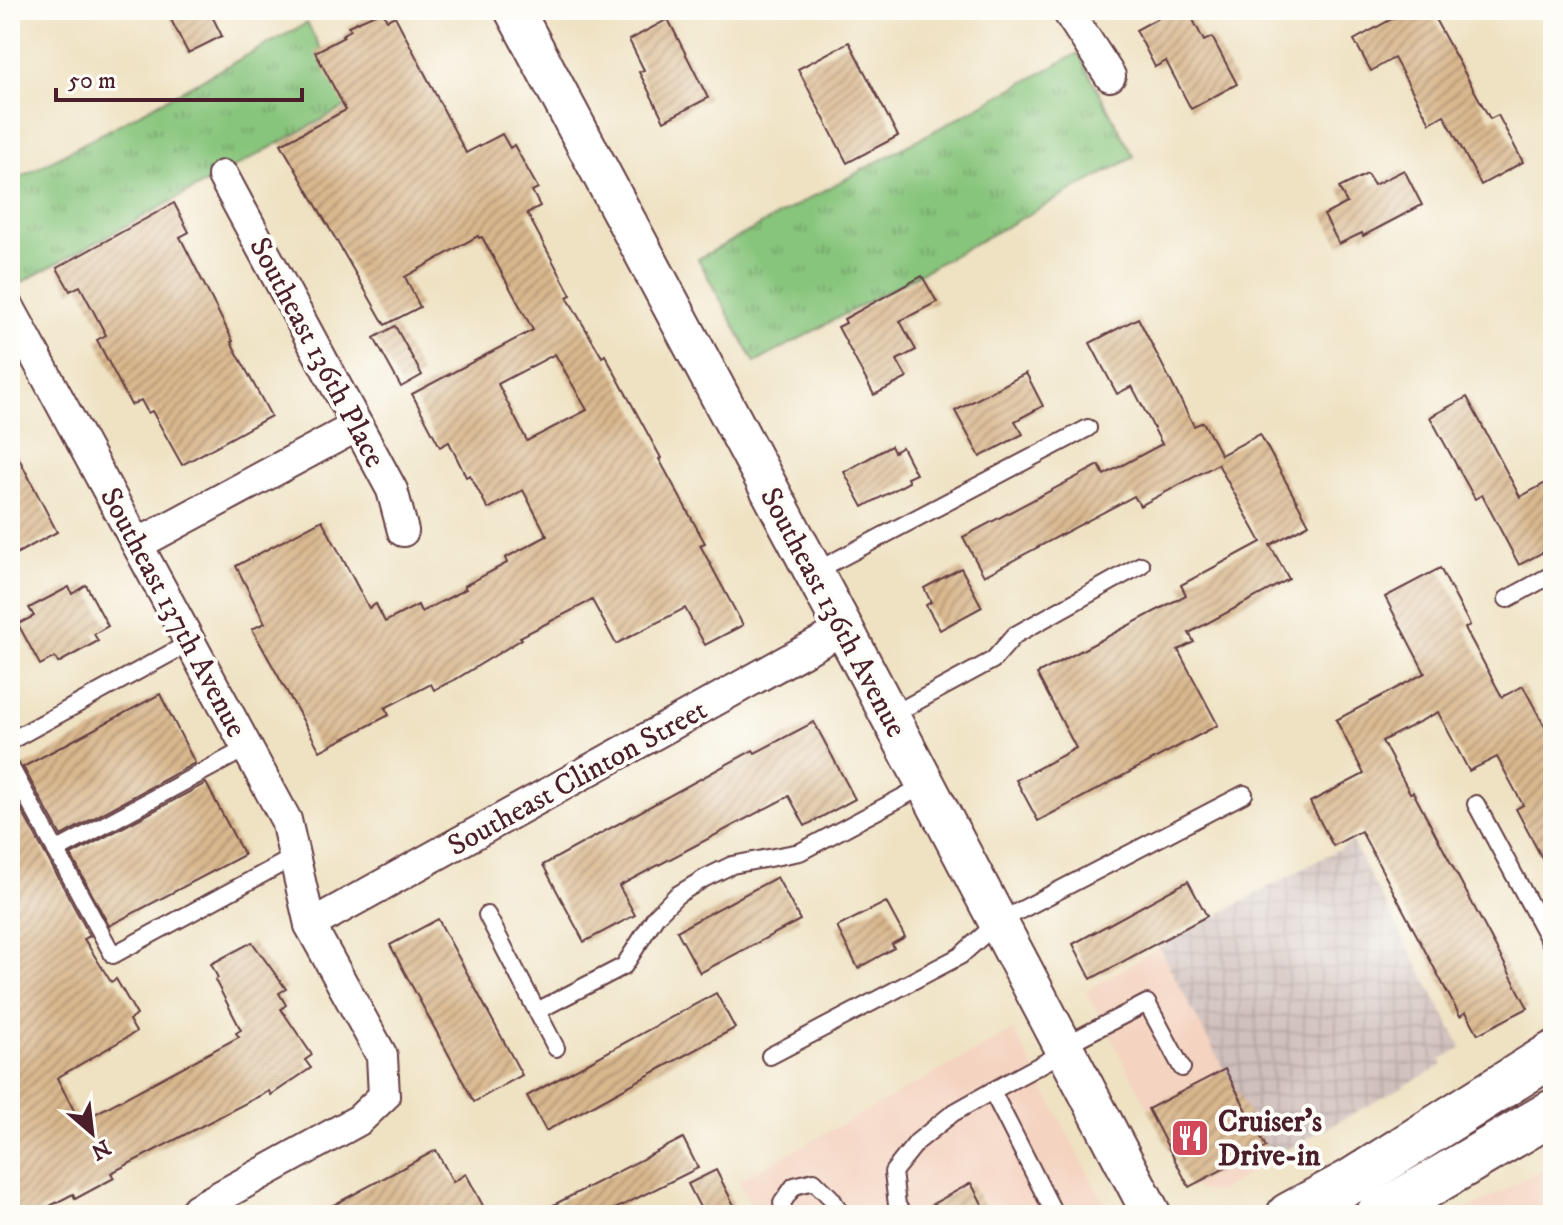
<svg xmlns="http://www.w3.org/2000/svg" width="1563" height="1225" font-family="'IM FELL DW Pica',serif">
	<style>
		.built { fill: #f4d3c0 }
		.industrial { fill: url(#industrial-grid) }
		.grass { fill: url(#grass-tufts); stroke: #687254; stroke-width: 2 }
		.building { fill: url(#building-hatch); fill-rule: evenodd }
		.lines { fill: none; stroke-linecap: round; stroke-linejoin: round }
		.service-casing { stroke: #633c42; stroke-width: 20 }
		.minor-casing { stroke: #633c42; stroke-width: 34 }
		.tertiary-casing { stroke: #633c42; stroke-width: 42 }
		.primary-casing { stroke: #633c42; stroke-width: 48 }
		.service { stroke: #fff; stroke-width: 16 }
		.minor { stroke: #fff; stroke-width: 30 }
		.tertiary { stroke: #fff; stroke-width: 38 }
		.primary { stroke: #fff; stroke-width: 44 }
		.labels { text-anchor: middle; stroke-width: 8; stroke-linejoin: round; paint-order: stroke }
		.street-label { font-size: 30px; fill: #4a1f2b; stroke: #fdfcf7 }
		.poi-label { font-size: 30px; font-weight: bold; fill: #4a1f2b; stroke: #fdfcf7; text-anchor: start }
	</style>
	<defs>
		<pattern id="industrial-grid" width="8" height="8" patternUnits="userSpaceOnUse" patternTransform="scale(2)"><rect width="8" height="8" fill="#d0c0bc"/><path d="M0 4h8M4 0v8" fill="none" stroke="#b4a5a2"/></pattern>
		<pattern id="grass-tufts" width="24" height="20" patternUnits="userSpaceOnUse" patternTransform="scale(2)"><rect width="24" height="20" fill="#87c57c"/><path d="M3 7l-1-3M5 7V3M7 7l1-3M15 17l-1-3M17 17v-4M19 17l1-3" fill="none" stroke="#709f66"/></pattern>
		<pattern id="building-hatch" width="6" height="6" patternUnits="userSpaceOnUse" patternTransform="scale(2)"><rect width="6" height="6" fill="#d9b88e"/><path d="M-1 1l2-2M0 6l6-6M5 7l2-2" fill="none" stroke="#b29574"/></pattern>
	</defs>
	<rect width="100%" height="100%" fill="#fdfcf7"/>
	<filter id="ink" filterUnits="userSpaceOnUse"><feTurbulence type="fractalNoise" baseFrequency=".0125" numOctaves="2"/><feDisplacementMap in="SourceGraphic" scale="16" xChannelSelector="R" yChannelSelector="G"/><feConvolveMatrix kernelMatrix="1 2 1 2 8 2 1 2 1" color-interpolation-filters="sRGB"/></filter>
	<filter id="wash" filterUnits="userSpaceOnUse"><feTurbulence type="fractalNoise" baseFrequency=".006" numOctaves="4" result="noise"/><feDisplacementMap in="SourceGraphic" scale="32" xChannelSelector="R" yChannelSelector="G"/><feGaussianBlur stdDeviation="1.8" result="paint"/><feColorMatrix in="noise" values="0 0 0 0 0 0 0 0 0 0 0 0 0 0 0 0 0 1.4 0 .05"/><feComposite in="paint" operator="in"/></filter>
	<g filter="url(#wash)">
		<rect width="100%" height="100%" fill="#efe2c3"/>
		<g class="built">
			<path d="M1159,947l112,211 -46,31 -10,3 -17,-2 -11,-9 -101,-190z"/>
			<path d="M1014,1030l96,185h-354l-18,-34z"/>
			<path d="M1549,1165l4,7v43h-95z"/>
		</g>
		<path class="industrial" d="M1352,842l110,206 -22,12 3,5 -172,93 -112,-211z"/>
		<g class="grass">
			<path d="M307,23l44,81 -336,182 -5,-9v-94z"/>
			<path d="M1078,53l56,104 -379,206 -57,-104z"/>
		</g>
		<g id="blocks">
			<g class="building">
				<path d="M166,10h43l13,26 -34,17z"/>
				<path d="M1173,10h15l16,31 8,-4 25,47 -46,25 -25,-48 -11,6 -19,-37z"/>
				<path d="M1408,10h22l60,109 8,-4 25,47 -42,23 -37,-70 -14,8 -36,-65 -23,13 -17,-31z"/>
				<path d="M382,11l5,9 8,-4 71,137 36,-19 8,14 4,-3 24,43 -6,3 8,15 -13,7 44,82 -4,2 35,60 3,-2 56,103 -2,1 46,84 -5,2 43,80 -38,20 -20,-37 -69,36 -24,-44 -72,37 2,2 -66,40 -22,11 -3,-6 -46,24 4,7 -69,36 -68,-122 13,-6 -29,-57 86,-46 47,88 7,-4 9,18 33,-17 3,7 45,-23 -2,-3 43,-23 -2,-5 42,-22 -24,-46 -35,19 -18,-34 -4,2 -17,-35 -9,5 -28,-53 121,-64 -51,-93 -3,1 -1,-2 -73,41 15,30 -35,18 -104,-181 65,-34 -31,-58 29,-15 -2,-2 9,-5 -3,-4zM555,354l32,56 -60,31 -29,-57z"/>
				<path d="M668,19l40,79 -44,23 -25,-49 5,-2 -15,-30z"/>
				<path d="M849,42l49,94 -51,27 -49,-94z"/>
				<path d="M1404,170l18,35 -59,31 -1,-3 -23,11 -15,-29 23,-12 -8,-15 28,-14 7,11z"/>
				<path d="M174,203l15,29 -9,5 53,104 -2,1 40,74 -89,49 -30,-54 -4,2 -7,-13 -10,5 -34,-65 9,-5 -26,-49 -10,5 -13,-23z"/>
				<path d="M922,276l15,26 -37,19 16,29 -19,10 10,18 -33,17 -36,-68 8,-4 -2,-4z"/>
				<path d="M1138,318l56,108 9,-4 18,33 39,-21 49,90 -39,21 19,34 -100,54 5,9 -16,8 40,75 -180,96 -22,-41 60,-32 -39,-74 149,-79 -5,-10 80,-43 -43,-78 -78,42 -6,-10 -150,80 -21,-39 136,-72 5,10 58,-31 -30,-58 -15,8 -27,-51z"/>
				<path d="M395,326l27,49 -21,12 -27,-49z"/>
				<path d="M1026,373l17,33 -28,15 8,13 -43,23 -25,-46z"/>
				<path d="M1467,397l53,100 33,-18v68l-34,18 -37,-70 -7,4 -45,-82z"/>
				<path d="M10,441l47,91 -47,25z"/>
				<path d="M891,446l3,6 8,-5 14,27 -9,4 2,4 -46,25 -19,-35z"/>
				<path d="M961,568l21,39 -42,23 -14,-25 5,-3 -7,-14z"/>
				<path d="M1440,568l30,57 -5,3 37,69 21,-11 30,56v137l-37,-70 7,-4 -26,-48 -28,14 -31,-59 -56,29 28,52 3,-1 115,216 -50,26 -12,-22 -6,4 -99,-185 -28,15 -23,-44 54,-28 -28,-54 89,-47 -40,-76z"/>
				<path d="M86,585l22,41 -14,8 4,7 -40,22 -3,-6 -15,8 -22,-41 16,-8 -5,-8 40,-21 3,7z"/>
				<path d="M160,694l35,69 -134,73 -38,-69z"/>
				<path d="M814,722l41,77 -50,27 -16,-30 -170,90 16,29 -51,27 -41,-77 210,-115 2,3z"/>
				<path d="M206,783l38,72 -135,71 -38,-71z"/>
				<path d="M10,789l80,147 -6,3 27,43 5,-3 21,36 -8,5 7,12 -79,46 23,44 159,-85 -3,-4 5,-3 -26,-50 3,-2 -7,-14 41,-22 34,47 -7,4 7,12 -5,4 31,46 -7,5 6,8 -40,27 -2,-4 -158,82 3,5 -39,21 -2,-5 -40,21h-23z"/>
				<path d="M777,877l23,43 -100,53 -23,-42z"/>
				<path d="M1188,881l19,35 -116,63 -18,-35z"/>
				<path d="M886,902l19,35 -13,7 2,4 -36,20 -21,-41z"/>
				<path d="M438,919l84,156 -48,27 -84,-157z"/>
				<path d="M716,993l19,35 -189,103 -19,-35z"/>
				<path d="M1225,1069l41,78 -77,40 -41,-78z"/>
				<path d="M683,1138l15,30 -95,47h-69z"/>
				<path d="M436,1150l17,32 13,-8 22,41h-173z"/>
				<path d="M716,1170l23,45h-35l-16,-31z"/>
				<path d="M971,1183l17,32h-74v-1z"/>
			</g>
		</g>
	</g>
	<g filter="url(#ink)">
		<use href="#blocks" fill-opacity="0" stroke="#633c42" stroke-width="2"/>
		<g class="lines">
			<g class="service-casing">
				<g id="service">
					<path d="M814,572l274,-144"/>
					<path d="M1507,599l46,-25"/>
					<path d="M890,716l103,-56 22,-25 126,-70"/>
					<path d="M10,741l181,-99"/>
					<path d="M10,766l103,189 181,-98"/>
					<path d="M1476,804l77,143"/>
					<path d="M56,851l191,-103"/>
					<path d="M487,915l69,133"/>
					<path d="M537,1011l87,-45 32,-50 21,-21 28,-17 27,-13 68,-13 125,-67"/>
					<path d="M1063,1046l84,-43 35,65"/>
					<path d="M770,1056l190,-100 38,-34 246,-128"/>
					<path d="M784,1215l-2,-12 12,-17 20,-5 18,18 9,16"/>
					<path d="M903,1215l-6,-10 -4,-33 24,-30 36,-29 39,-22"/>
					<path d="M1055,1215l-63,-124 74,-40"/>
				</g>
			</g>
			<g class="minor-casing">
				<g id="minor">
					<path d="M1067,10l43,66"/>
					<path d="M223,176l169,314 11,41"/>
					<path d="M10,309l276,511 24,105 72,131 2,40 -25,24 -162,89 -5,6"/>
					<path d="M138,544l219,-118"/>
					<path d="M310,925l534,-296"/>
				</g>
			</g>
			<g class="tertiary-casing">
				<path id="tertiary" d="M514,10l330,619 308,586"/>
			</g>
			<g class="primary-casing">
				<g id="primary">
					<path d="M1289,1215l61,-33 203,-128"/>
					<path d="M1378,1215l175,-103"/>
				</g>
			</g>
			<use href="#service" class="service"/>
			<use href="#minor" class="minor"/>
			<use href="#tertiary" class="tertiary"/>
			<use href="#primary" class="primary"/>
		</g>
	</g>
	<defs>
		<g id="restaurant-square" transform="scale(2)"><rect x="-9" y="-9" width="18" height="18" rx="4" fill="#d1495b" stroke="#fdfcf7"/><path d="M-5-6h1v4h1v-4h1v4h1v-4h1v5L-1.5 .5V6h-2V.5L-5-1ZM5-6V6H3V1.5H1.5Q1.5-4 5-6Z" fill="#fff"/></g>
	</defs>
	<g fill-rule="evenodd">
		<use href="#restaurant-square" x="1190" y="1138"/>
	</g>
	<g class="labels">
		<g class="street-label">
			<text transform="translate(318 352) rotate(62)" y="10">Southeast 136th Place</text>
			<text transform="translate(174 612) rotate(62)" y="10">Southeast 137th Avenue</text>
			<text transform="translate(834 612) rotate(62)" y="10">Southeast 136th Avenue</text>
			<text transform="translate(577 777) rotate(-29)" y="10">Southeast Clinton Street</text>
		</g>
		<g class="poi-label">
			<text x="1218" y="1131">Cruiser's<tspan x="1218" dy="34">Drive-in</tspan></text>
		</g>
	</g>
	<rect width="1563" height="1225" fill="none" stroke="#fdfcf7" stroke-width="40"/>
	<g transform="translate(92 1133) rotate(152)" stroke="#fdfcf7" stroke-width="6" paint-order="stroke">
	<path d="M0-6L14 30L0 20L-14 30Z" fill="#4a1f2b"/>
	<text y="-12" font-size="22" font-weight="bold" text-anchor="middle" fill="#4a1f2b">N</text>
	</g>
	<path d="M56 88v12h246v-12" fill="none" stroke="#4a1f2b" stroke-width="4"/>
	<text x="68" y="88" font-size="24" fill="#4a1f2b" stroke="#fdfcf7" stroke-width="6" paint-order="stroke">50 m</text>
</svg>
